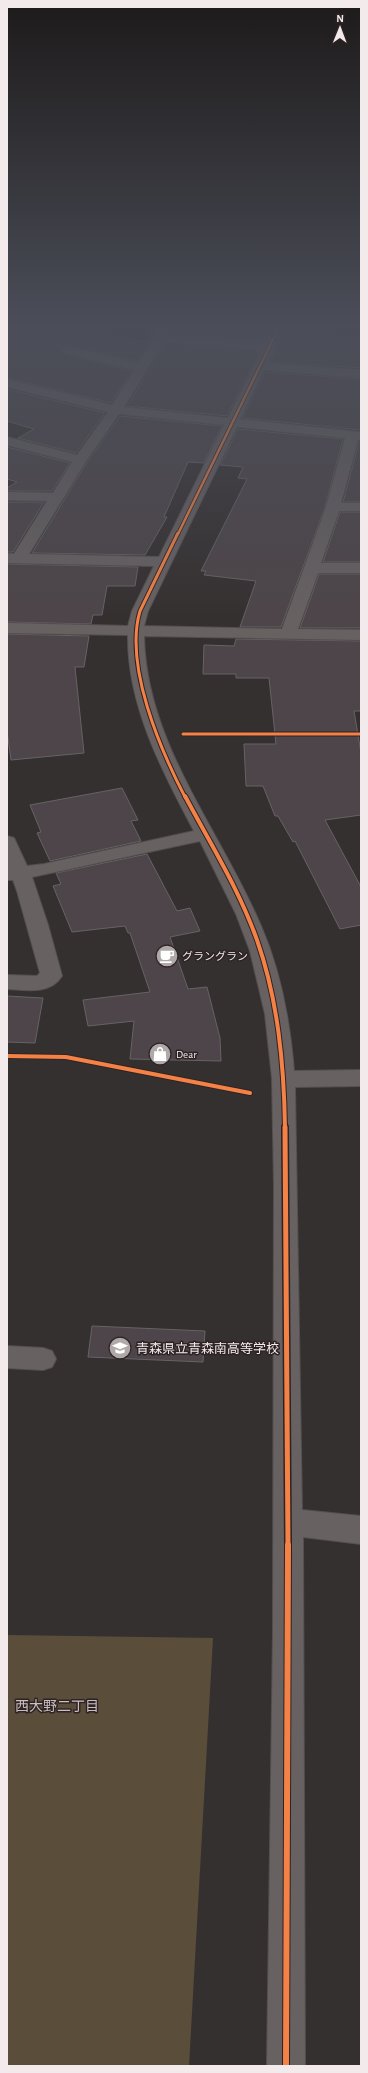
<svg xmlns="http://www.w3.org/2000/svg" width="368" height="2073" font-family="'Alegreya Sans','Noto Sans JP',sans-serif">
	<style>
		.green { fill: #5a4e3b }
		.building { fill: #4d4549; stroke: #666364 }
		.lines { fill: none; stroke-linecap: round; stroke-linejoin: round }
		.minor-casing { stroke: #544f4f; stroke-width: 2 }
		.minor { fill: #676162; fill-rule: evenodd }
		.cycleway-far4-casing { stroke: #2e2324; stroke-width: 4 }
		.cycleway-far3-casing { stroke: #2e2324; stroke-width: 5 }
		.cycleway-far2-casing { stroke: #2e2324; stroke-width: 6 }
		.cycleway-far1-casing { stroke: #2e2324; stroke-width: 8 }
		.cycleway-casing { stroke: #2e2324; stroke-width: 8 }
		.cycleway-far4 { stroke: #f48246; stroke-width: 2.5 }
		.cycleway-far3 { stroke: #f48246; stroke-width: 3 }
		.cycleway-far2 { stroke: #f48246; stroke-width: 4 }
		.cycleway-far1 { stroke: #f48246; stroke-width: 5 }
		.cycleway { stroke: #f48246; stroke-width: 6 }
		.labels { text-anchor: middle; stroke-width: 3; stroke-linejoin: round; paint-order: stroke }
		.poi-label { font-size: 11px; fill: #f2eaeb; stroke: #2e2324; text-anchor: start }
		.near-poi-label { font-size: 13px; fill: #f2eaeb; stroke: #2e2324; text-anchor: start }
		.near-neighbourhood-label { font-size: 14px; fill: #ccbdbf; stroke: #2e2324 }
	</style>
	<rect width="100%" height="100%" fill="#353030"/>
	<path class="green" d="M7,1635l206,3 -24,428h-182z"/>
	<g class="building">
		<path d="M7,325h58l83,18 1,-18h11l-23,36 -69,-16 -7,5 3,4 68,17 -21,32 -104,-25z"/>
		<path d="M175,325h90l-2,6h6l-5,10 -93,-7z"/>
		<path d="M284,332l77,6v30l-91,-6z"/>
		<path d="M165,344l95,7 -33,65 -100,-10z"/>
		<path d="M265,372l96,7v51l-119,-12z"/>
		<path d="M7,389l98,24 -29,40 -58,-15 16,-9 -27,-8z"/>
		<path d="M120,416l102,10 -18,37 -16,-1 -24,55h3l-22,38 -113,-2 55,-91z"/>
		<path d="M238,429l105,10 -18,68 -44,120h-41l16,-46 -52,-6 2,-4h-5l46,-92 -9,-1 5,-11 -23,-2z"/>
		<path d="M359,442h2v60h-18z"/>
		<path d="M7,447l63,16 -18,28h-45v-3l10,-6 -10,-3z"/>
		<path d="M7,502h37l-31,50h-6z"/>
		<path d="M340,512h21v50h-38z"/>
		<path d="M7,564l131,3 -3,19h-28l-5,29h-9l-2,9 -84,-2z"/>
		<path d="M319,574h42v54h-61z"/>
		<path d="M7,634l82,2 -5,31h-9l9,86 -73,7 -4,-29z"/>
		<path d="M236,639l125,2v70h-7l7,42v62l-36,5 36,67v38l-21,4 -45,-88 -2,1 -15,-26h-3l-12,-30h-17l-2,-42h32l-7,-66h-33v-4h-33l1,-29 30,1z"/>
		<path d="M122,788l16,32 -7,1 10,20 -91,20 -13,-28 4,-1 -11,-27z"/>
		<path d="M147,854l30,57 13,-3 10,23 -30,6 18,52 19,-2 13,51 1,23 -91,-2 4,-38 -46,5 -5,-26 67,-8 -20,-59h-2l-3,-7 -53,6 -19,-46 8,-2 -5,-11z"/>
		<path d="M7,996l36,2 -8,45 -28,-1z"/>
		<path d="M92,1326l113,5 -2,31 -115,-5z"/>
	</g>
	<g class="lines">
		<g class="minor-casing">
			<g id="minor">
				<path d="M162,325h12l-6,10 97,8 9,-18h12l-18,38 93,7v8l-97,-8 -24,49 121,13v8h-3l-17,63h20v8h-22l-18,52h40v10h-43l-20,56 63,1v10l-217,-4c2,108 77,195 117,290 20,46 29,95 33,145l67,-1v16l-66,1 7,423 59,6v28l-58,-7 2,529h-38l6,-434 1,-447 -2,-107 -7,-64 -15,-63 -14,-37 -36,-73 -168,36 16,48 14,51c-12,19 -36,14 -55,13v-14l30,1 3,-3 -23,-82 -4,-11h-6v-44l7,2 13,28 17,-2 150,-33c-32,-60 -67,-126 -66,-196l-121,-2v-10l121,3 4,-15 22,-45 -147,-3v-10l7,1 33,-53 -40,-1v-8l46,1 19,-31 -65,-17v-8l70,18 31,-43 -101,-25v-8l105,26 22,-35 -70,-17 -2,-3 6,-4 70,17zM164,342l98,8 -34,68 -104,-11zM119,414l105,11 -65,132 -130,-3 57,-93zM237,427l108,11 -19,69 -44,122 -138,-3 4,-15z"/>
				<path d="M7,1346l36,2 9,3 4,8 -4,8 -9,3 -36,-2z"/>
			</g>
		</g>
		<use href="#minor" class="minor"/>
		<g class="cycleway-far4-casing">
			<path id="cycleway-far4" d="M178,534l102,-209"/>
		</g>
		<g class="cycleway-far3-casing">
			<g id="cycleway-far3">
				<path d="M178,533l-38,78c-16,54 20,138 45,186"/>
				<path d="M183,734h178"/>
			</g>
		</g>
		<g class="cycleway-far2-casing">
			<g id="cycleway-far2">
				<path d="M185,796c25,47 54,93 72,144 21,60 27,124 28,188"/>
				<path d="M7,1056l59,1 184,36"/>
			</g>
		</g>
		<g class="cycleway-far1-casing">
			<path id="cycleway-far1" d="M285,1127l3,419"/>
		</g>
		<g class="cycleway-casing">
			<path id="cycleway" d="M286,2066l2,-521"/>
		</g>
		<use href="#cycleway-far4" class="cycleway-far4"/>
		<use href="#cycleway-far3" class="cycleway-far3"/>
		<use href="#cycleway-far2" class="cycleway-far2"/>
		<use href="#cycleway-far1" class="cycleway-far1"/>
		<use href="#cycleway" class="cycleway"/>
	</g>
	<linearGradient id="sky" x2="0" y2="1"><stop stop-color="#1d1a1a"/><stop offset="0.53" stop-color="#4b4e59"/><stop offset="1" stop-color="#4b4e59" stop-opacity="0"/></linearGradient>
	<rect width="368" height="616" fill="url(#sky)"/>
	<defs>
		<g id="cafe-disc" transform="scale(1.15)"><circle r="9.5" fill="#b0a9aa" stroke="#2e2324"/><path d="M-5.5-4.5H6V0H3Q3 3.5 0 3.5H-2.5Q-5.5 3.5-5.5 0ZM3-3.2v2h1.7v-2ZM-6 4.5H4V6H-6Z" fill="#fff"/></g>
		<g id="shop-disc" transform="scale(1.15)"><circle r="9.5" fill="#b0a9aa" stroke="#2e2324"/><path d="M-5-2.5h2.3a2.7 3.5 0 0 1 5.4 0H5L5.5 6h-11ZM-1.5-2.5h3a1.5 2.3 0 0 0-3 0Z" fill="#fff"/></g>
		<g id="school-disc" transform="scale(1.15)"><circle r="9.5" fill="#b0a9aa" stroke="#2e2324"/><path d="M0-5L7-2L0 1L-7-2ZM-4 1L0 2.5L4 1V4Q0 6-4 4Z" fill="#fff"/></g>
	</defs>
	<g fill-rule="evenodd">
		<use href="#cafe-disc" x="167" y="956"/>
		<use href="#shop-disc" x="160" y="1054"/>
		<use href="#school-disc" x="120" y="1348"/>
	</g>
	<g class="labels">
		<g class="poi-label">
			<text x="182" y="960">グラングラン</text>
			<text x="176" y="1058">Dear</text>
		</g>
		<g class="near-poi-label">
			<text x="136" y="1353">青森県立青森南高等学校</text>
		</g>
		<g class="near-neighbourhood-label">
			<text x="57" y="1711">西大野二丁目</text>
		</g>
	</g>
	<rect width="368" height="2073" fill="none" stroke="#f2eaeb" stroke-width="16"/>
	<g transform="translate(340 28) rotate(1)" stroke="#2e2324" stroke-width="3" paint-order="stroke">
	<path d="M0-3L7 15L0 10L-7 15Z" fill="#f2eaeb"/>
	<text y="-6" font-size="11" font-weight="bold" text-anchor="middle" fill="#f2eaeb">N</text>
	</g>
</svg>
